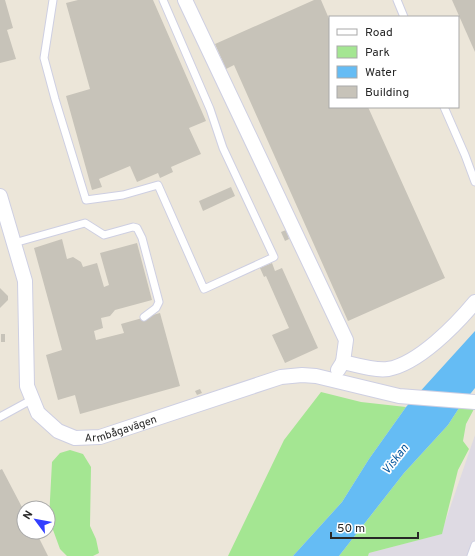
<svg xmlns="http://www.w3.org/2000/svg" width="475" height="556" font-family="Overpass,sans-serif">
	<style>
		.industrial { fill: #dedae3 }
		.green { fill: #a4e692 }
		.water { fill: #65bcf4 }
		.building { fill: #c7c3b9 }
		.lines { fill: none; stroke-linecap: round; stroke-linejoin: round }
		.lane-casing { stroke: #cecfe2; stroke-width: 9 }
		.street-casing { stroke: #cecfe2; stroke-width: 16 }
		.lane { stroke: #fff; stroke-width: 7 }
		.street { stroke: #fff; stroke-width: 14 }
		.labels { text-anchor: middle; stroke-width: 3.5; stroke-linejoin: round; paint-order: stroke }
		.street-label { font-size: 11px; fill: #282828; stroke: #fff }
		.water-label { font-size: 12px; font-style: italic; fill: #06579e; stroke: #fff }
	</style>
	<rect width="100%" height="100%" fill="#ece6d9"/>
	<path class="industrial" d="M475,435v121h-107l1,-3 72,-19z"/>
	<g class="green">
		<path d="M321,392l40,10 45,5 -37,52 -27,43 -49,54h-65l56,-116z"/>
		<path d="M459,408l15,1 -8,15 -3,17 6,8 -11,21 -16,64 -73,19 -1,3h-29l65,-83 44,-48z"/>
		<path d="M70,450l13,4 8,13 -1,59 6,13 3,14 -6,3h-26l-7,-7 -11,-30 3,-57 8,-9z"/>
	</g>
	<path class="water" d="M475,331v57l-16,20 -11,17 -44,48 -65,83h-46l49,-54 27,-43 37,-52z"/>
	<g class="building">
		<path d="M0,0h5l8,28 -6,2 9,29 -16,4z"/>
		<path d="M78,0h75l53,121 -17,7 12,26 -30,13 2,5 -13,6 -2,-5 -21,9 -7,-16 -31,13 3,8 -10,3 -26,-94 24,-7 -24,-86z"/>
		<path d="M314,0h7l9,21v86h38l77,171 -97,43 -114,-256 -8,4 -11,-25z"/>
		<path d="M452,0h23v52z"/>
		<path d="M231,187l4,9 -32,15 -4,-10z"/>
		<path d="M286,230l3,9 -4,2 -4,-9z"/>
		<path d="M62,239l5,20 6,-2 8,5 2,5 14,-4 7,24 5,-2 -9,-32 37,-10 15,57 -37,10 -5,6 -9,2 2,10 -9,3 2,9 28,-7 -3,-9 39,-11 20,73 -100,28 -5,-19 -17,5 -12,-45 16,-5 -28,-102z"/>
		<path d="M272,263l3,8 7,-3 36,80 -33,15 -13,-28 17,-7 -23,-52 -2,1 -4,-9z"/>
		<path d="M0,288l8,8v4l-8,8z"/>
		<rect x="1" y="334" width="4" height="8"/>
		<path d="M200,389l2,4 -5,2 -2,-4z"/>
		<path d="M2,469l22,42v21h12l12,24h-48v-86z"/>
	</g>
	<g class="lines">
		<g class="lane-casing">
			<g id="lane">
				<path d="M53,0l-9,58 11,41 31,101 37,-5 35,-10 46,104 70,-32 -51,-109 -13,-39 -47,-109"/>
				<path d="M397,0l7,17"/>
				<path d="M444,107l21,48 10,27"/>
				<path d="M14,243l71,-20 19,12 29,-8 4,1 5,10 17,64 -3,6 -12,9"/>
				<path d="M0,417l33,-18"/>
				<path d="M471,556l4,-11"/>
			</g>
		</g>
		<g class="street-casing">
			<g id="street">
				<path d="M185,0l161,340 -3,22"/>
				<path id="s1" d="M0,196l25,85 2,105 11,27 20,18 17,7 25,-1 181,-60 21,-2 14,1 83,20 76,6"/>
				<path d="M338,370l5,-8c13,3 33,9 45,7 30,-5 68,-44 87,-67"/>
			</g>
		</g>
		<use href="#lane" class="lane"/>
		<use href="#street" class="street"/>
	</g>
	<g class="labels">
		<g class="street-label">
			<text dy="4" stroke="none"><textPath href="#s1" startOffset="315">Armbågavägen</textPath></text>
		</g>
		<g class="water-label">
			<text transform="translate(395 459) rotate(-52)" y="4">Viskan</text>
		</g>
	</g>
	<rect x="329" y="16" width="130" height="92" fill="#ffffff" stroke="#a9a9a9"/>
	<rect x="337" y="29" width="20" height="6" fill="#ffffff" stroke="#a9a9a9"/>
	<text x="365" y="36" font-size="12" fill="#282828">Road</text>
	<rect x="337" y="46" width="20" height="12" fill="#a4e692" stroke="#a9a9a9"/>
	<text x="365" y="56" font-size="12" fill="#282828">Park</text>
	<rect x="337" y="66" width="20" height="12" fill="#65bcf4" stroke="#a9a9a9"/>
	<text x="365" y="76" font-size="12" fill="#282828">Water</text>
	<rect x="337" y="86" width="20" height="12" fill="#c7c3b9" stroke="#a9a9a9"/>
	<text x="365" y="96" font-size="12" fill="#282828">Building</text>
	<g transform="translate(36 520) rotate(302)"><circle r="19" fill="#ffffff" stroke="#a9a9a9"/>
	<path d="M0-3L7 15L0 10L-7 15Z" fill="#333fff"/>
	<text y="-6" font-size="11" font-weight="bold" text-anchor="middle" fill="#282828">N</text>
	</g>
	<path d="M331 532v6h87v-6" fill="none" stroke="#282828" stroke-width="2"/>
	<text x="337" y="532" font-size="12" fill="#282828" stroke="#ffffff" stroke-width="3" paint-order="stroke">50 m</text>
</svg>
